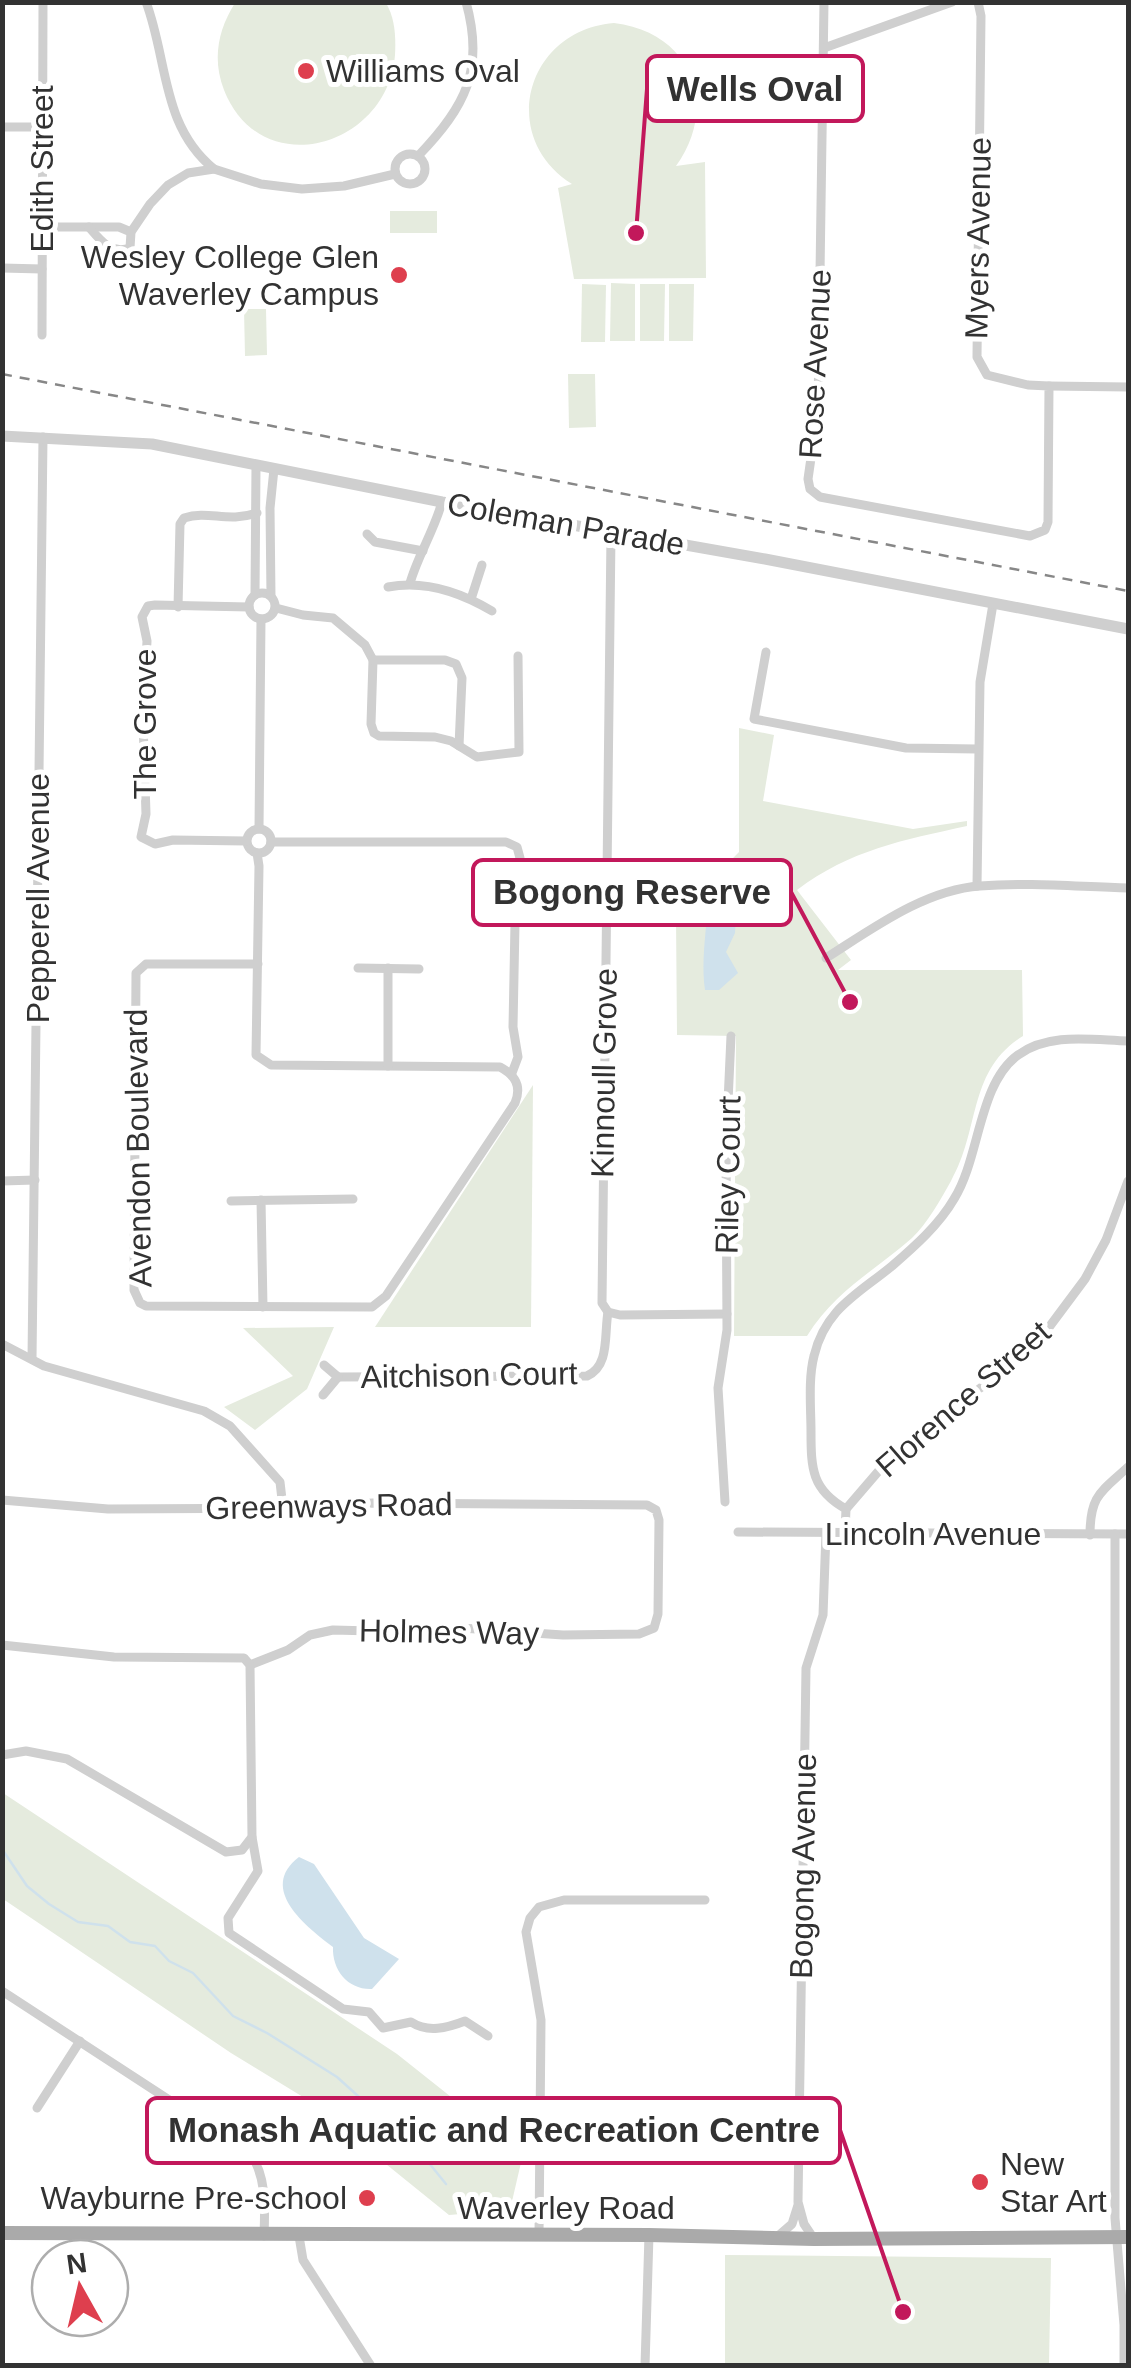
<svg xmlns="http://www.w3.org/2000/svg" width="1131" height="2368" font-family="Arial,sans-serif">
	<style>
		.green { fill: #e5ebde }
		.water { fill: #cfe1ec }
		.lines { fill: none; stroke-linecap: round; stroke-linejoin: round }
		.stream { stroke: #cfe1ec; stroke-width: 2.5 }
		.minor { stroke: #cfcfcf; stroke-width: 9 }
		.tertiary { stroke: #cfcfcf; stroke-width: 11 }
		.primary { stroke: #aaa; stroke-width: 14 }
		.rail { stroke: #878787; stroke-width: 2.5; stroke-dasharray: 10 8; stroke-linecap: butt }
		.poi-dot { fill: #de3f4e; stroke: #fff; stroke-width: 4 }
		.labels { text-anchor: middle; stroke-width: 10; stroke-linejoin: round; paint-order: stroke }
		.poi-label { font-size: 32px; fill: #323232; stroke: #fff; text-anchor: start }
		.street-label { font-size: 32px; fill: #323232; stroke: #fff }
		.leader { fill: none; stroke: #c2185b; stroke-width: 4 }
		.callout-dot { fill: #c2185b; stroke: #fff; stroke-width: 4 }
		.callout { fill: #fff; stroke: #c2185b; stroke-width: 4 }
		.callout-label { font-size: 35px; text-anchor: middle; font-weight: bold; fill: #323232 }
	</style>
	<rect width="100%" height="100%" fill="#fff"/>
	<g class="green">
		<path d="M235,3h151c9,15 10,34 9,52 -7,92 -134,129 -171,35 -12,-31 -6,-60 11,-87z"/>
		<path d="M614,23c77,9 106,82 62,143l29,-4 1,116 -132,1 -16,-91 14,-4c-75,-47 -46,-154 42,-161z"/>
		<rect x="390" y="211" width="47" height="22"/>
		<path d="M611,283l24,1v57h-25z"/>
		<path d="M582,284l24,1 -1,57h-24z"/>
		<path d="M640,284h25l-1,57h-24z"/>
		<path d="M669,284h25l-1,57h-24z"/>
		<path d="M244,309h22l1,46 -22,1z"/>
		<path d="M568,374h27l1,53 -27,1z"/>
		<path d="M739,728l35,7 -11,66 150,28 54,-8v5c-64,14 -117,24 -170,64l54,70 -13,10h184l1,66c-56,35 -42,92 -72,145 -10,18 -24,43 -39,57 -39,34 -77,53 -105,98h-73l2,-300 -59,-1 -1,-119 63,-64z"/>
		<path d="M533,1085l-2,242h-156z"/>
		<path d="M334,1327l-27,62 -52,41 -31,-23 69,-31 -50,-48z"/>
		<path d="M3,1793l394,261 126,100 -13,56 -61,5 -146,-118 -72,-44 -228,-154z"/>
		<path d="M725,2255l326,3 -2,107h-324z"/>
	</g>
	<g class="water">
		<path d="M736,912l-1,21 -9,19 12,21 -19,17h-14c-3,-21 -1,-42 1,-63l13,-10z"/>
		<path d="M299,1857l15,7 50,74 35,21 -27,30c-24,1 -40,-19 -39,-42 -26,-20 -76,-58 -34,-90z"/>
	</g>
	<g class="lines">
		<path class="stream" d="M2,1849l25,37 22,18 29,18 30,4 22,16 25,4 14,15 24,12 40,43 34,17 70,44 83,75 26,32"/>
		<g class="minor">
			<path d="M146,2c22,58 15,124 68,167"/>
			<path d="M824,2l-6,407 -10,70 2,10 10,8 210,39 15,-6 3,-8 1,-136 -21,-1 -41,-10 -10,-18 4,-341 -3,-14"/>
			<path d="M824,48l128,-46"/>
			<path d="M2,127h41"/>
			<circle cx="410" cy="169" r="15"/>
			<path d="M419,155c46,-48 66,-85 47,-153"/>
			<path d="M42,227h77l12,5"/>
			<path d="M89,227c11,13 22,28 41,21l1,-16 19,-28 18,-19 20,-12 26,-4 47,15 41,5 42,-3 51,-12"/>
			<path d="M2,268l40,1"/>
			<path d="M42,335l1,-333"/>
			<path d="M1049,386l79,1"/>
			<path d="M367,534l8,8 48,9"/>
			<path d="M611,534l-9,769 6,9 12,3 107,-1"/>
			<path d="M410,583c8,-28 24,-52 32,-81"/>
			<path d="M388,587c36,-7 72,5 104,24"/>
			<circle cx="262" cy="606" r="13"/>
			<path d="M255,595l1,-130"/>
			<path d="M271,596l-1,-88 4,-39"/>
			<path d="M471,599l11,-34"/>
			<path d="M178,607l2,-83 4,-6c25,-8 43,5 73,-5"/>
			<path d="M276,608l27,7 30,3 32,27 8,15 -2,64 3,9 5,3 56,1 16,4 26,16 42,-5 -1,-96"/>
			<path d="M766,652l-12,67 152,29 71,1"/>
			<path d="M373,660h72l11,4 6,14 -3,68"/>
			<circle cx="259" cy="841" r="12"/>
			<path d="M259,829l2,-210"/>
			<path d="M246,841l-73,-1 -18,4 -14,-7 5,-23 -3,-93 4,-80 -5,-24 6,-11 7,-1 94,2"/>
			<path d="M271,842h235l11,5 3,11 -4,13 -3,156 5,30 -6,16"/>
			<path d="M257,853l2,13 -3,189 15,10 229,2c15,8 22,19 15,36l-129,193 -14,11 -226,-1 -6,-3 -6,-13 2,-317 10,-9h112"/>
			<path d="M977,886l3,-204 13,-78"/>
			<path d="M826,958c46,-29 98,-68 154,-72 49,-4 100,1 148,2"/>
			<path d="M358,968l61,1"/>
			<path d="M388,968v98"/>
			<path d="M2,1181l33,-1"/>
			<path d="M261,1200l2,107"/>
			<path d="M231,1201l122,-2"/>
			<path d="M2,1344l42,22 160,45 26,15 50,56 3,26"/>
			<path d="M32,1359l11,-922"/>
			<path d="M338,1377l249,-1c23,-10 17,-41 21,-64"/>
			<path d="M323,1395l15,-18 -14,-12"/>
			<path d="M2,1500l106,9 175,-1 90,-5 274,2 9,5 3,10 -1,94 -4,14 -15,6 -76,1 -102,-7 -49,4 -79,-2 -23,5 -22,15 -38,15"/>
			<path d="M725,1502l-7,-114 9,-58 -1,-184 5,-110"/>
			<path d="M846,1509l49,-57 116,-87 33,-31 41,-55 21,-39 22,-59"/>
			<path d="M738,1532l390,2"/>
			<path d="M845,1533l1,-24c-34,-19 -35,-40 -35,-77 0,-23 -3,-53 3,-76 11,-47 44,-62 78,-90 22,-19 47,-41 62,-67 26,-41 24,-115 64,-144 31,-23 74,-15 110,-14"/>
			<path d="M1115,1534v684l9,107v41"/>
			<path d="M1090,1535c0,-40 11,-43 38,-68"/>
			<path d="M2,1645l112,12 130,1 6,7 2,172 -10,13 -16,2 -159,-93 -41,-8 -24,4"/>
			<path d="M252,1837l6,34 -30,47 1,15 114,76 26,3 14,16 28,-6c17,11 36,6 54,-1l23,15"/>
			<path d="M2,1991l247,161c18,23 16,56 15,84"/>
			<path d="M37,2108l43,-67"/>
			<path d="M539,2235l2,-215 -15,-88 4,-14 9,-11 25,-7h141"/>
			<path d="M299,2236l4,24 68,106"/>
			<path d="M777,2237l15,-13 6,-19"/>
			<path d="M814,2239l-10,-15 -6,-22 8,-534 17,-53 3,-82"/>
			<path d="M645,2366l4,-131"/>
		</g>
		<path class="tertiary" d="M2,436l150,8 290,58 323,57 363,70"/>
		<path class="primary" d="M2,2233l647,2 165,4 314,-2"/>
		<path class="rail" d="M2,374l1126,217"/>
	</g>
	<g class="poi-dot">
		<circle cx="306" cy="71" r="10"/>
		<circle cx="399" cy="275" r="10"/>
		<circle cx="980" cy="2182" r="10"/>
		<circle cx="367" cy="2198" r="10"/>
	</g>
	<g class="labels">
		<g class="poi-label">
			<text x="326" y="82">Williams Oval</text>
			<text x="379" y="268" text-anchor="end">Wesley College Glen<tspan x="379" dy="37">Waverley Campus</tspan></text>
			<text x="1000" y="2175">New<tspan x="1000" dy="37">Star Art</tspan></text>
			<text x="347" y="2209" text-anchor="end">Wayburne Pre-school</text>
		</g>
		<g class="street-label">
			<text transform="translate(42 169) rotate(-90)" y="11">Edith Street</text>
			<text transform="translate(978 238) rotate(-89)" y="11">Myers Avenue</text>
			<text transform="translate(815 364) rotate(-87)" y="11">Rose Avenue</text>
			<text transform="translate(566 524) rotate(10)" y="11">Coleman Parade</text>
			<text transform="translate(145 724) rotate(-90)" y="11">The Grove</text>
			<text transform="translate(38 898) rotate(-90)" y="11">Pepperell Avenue</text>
			<text transform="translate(604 1073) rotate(-89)" y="11">Kinnoull Grove</text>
			<text transform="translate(138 1148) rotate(-91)" y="11">Avendon Boulevard</text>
			<text transform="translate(728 1175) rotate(-89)" y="11">Riley Court</text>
			<text transform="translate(469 1375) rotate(-1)" y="11">Aitchison Court</text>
			<text transform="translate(963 1399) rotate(-41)" y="11">Florence Street</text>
			<text transform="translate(329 1506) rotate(-1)" y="11">Greenways Road</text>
			<text x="933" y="1545">Lincoln Avenue</text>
			<text transform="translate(449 1632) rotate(1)" y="11">Holmes Way</text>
			<text transform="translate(803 1866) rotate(-89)" y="11">Bogong Avenue</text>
			<text x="566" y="2219">Waverley Road</text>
		</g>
	</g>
	<path class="leader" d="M636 233L647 89M850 1002L791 892M903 2312L840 2130"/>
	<g class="callout-dot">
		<circle cx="636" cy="233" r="10"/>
		<circle cx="850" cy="1002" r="10"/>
		<circle cx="903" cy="2312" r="10"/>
	</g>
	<g class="callout">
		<rect x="647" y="56" width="216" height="65" rx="10"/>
		<rect x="473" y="860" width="318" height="65" rx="10"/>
		<rect x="147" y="2098" width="693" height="65" rx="10"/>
	</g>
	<g class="callout-label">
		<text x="755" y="101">Wells Oval</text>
		<text x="632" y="904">Bogong Reserve</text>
		<text x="494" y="2142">Monash Aquatic and Recreation Centre</text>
	</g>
	<rect width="1131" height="2368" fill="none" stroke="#323232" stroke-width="10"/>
	<g transform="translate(80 2288) rotate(352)"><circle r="48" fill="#ffffff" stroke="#adadad" stroke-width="2.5"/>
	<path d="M0-8L18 38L0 25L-18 38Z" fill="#de3f4e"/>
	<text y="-15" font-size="28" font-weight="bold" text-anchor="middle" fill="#323232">N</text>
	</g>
</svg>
